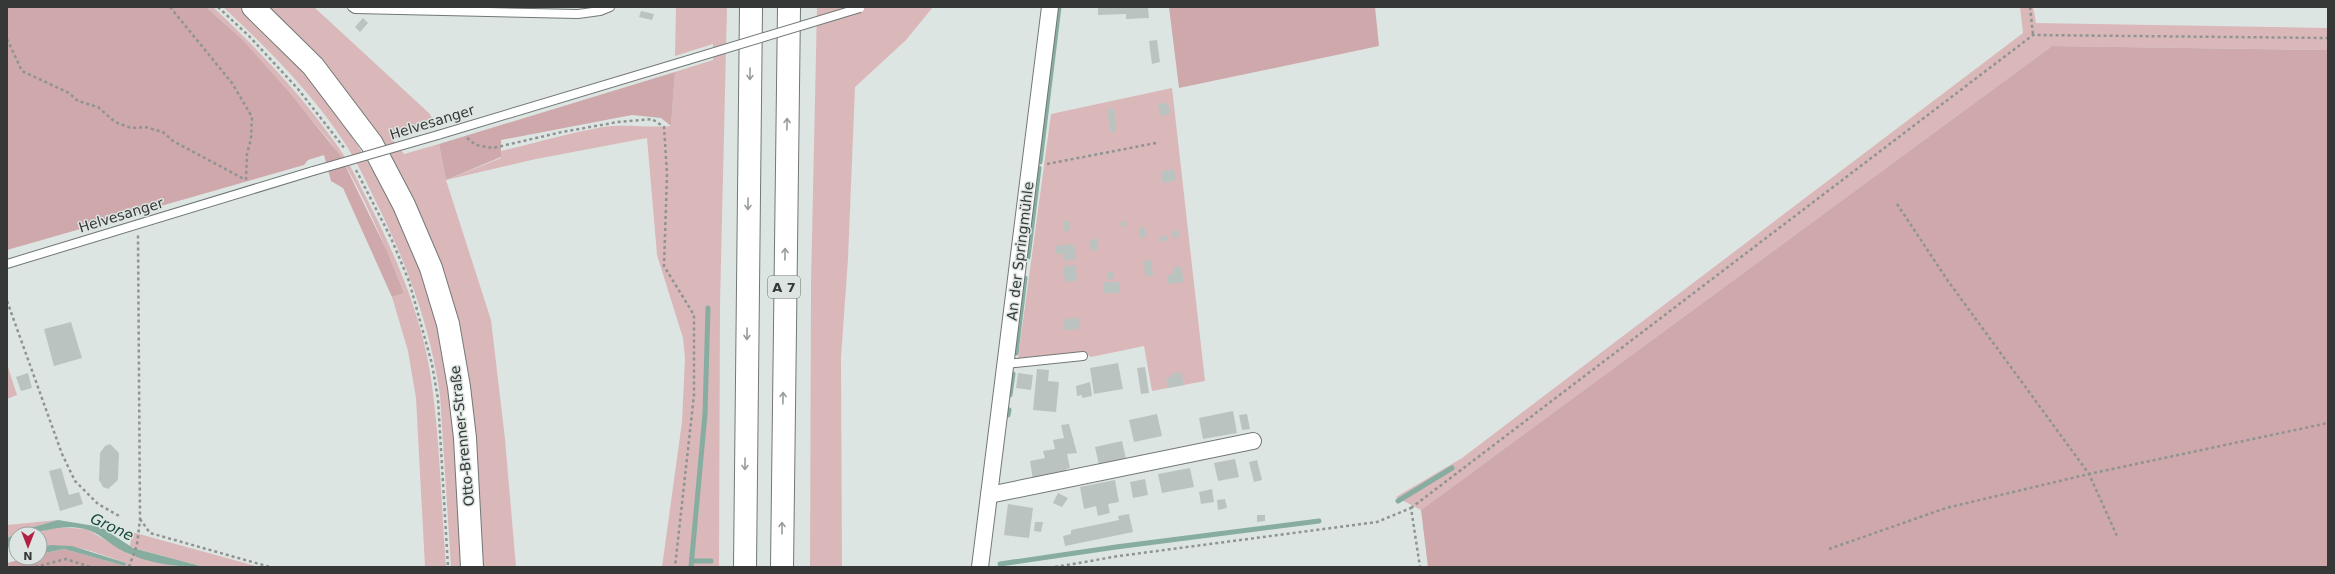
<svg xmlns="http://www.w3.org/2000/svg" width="2335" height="574" font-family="'DejaVu Sans',sans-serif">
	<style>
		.green { fill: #dab8ba }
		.forest { fill: #cea8aa }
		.water { fill: #87ada1 }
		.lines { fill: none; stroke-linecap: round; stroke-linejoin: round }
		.stream { stroke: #87ada1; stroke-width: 5 }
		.building { fill: #bbc3c0 }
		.lane-casing { stroke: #717875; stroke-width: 10 }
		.street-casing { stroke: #717875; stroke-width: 18 }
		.secondary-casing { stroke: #717875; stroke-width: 24 }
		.highway-casing { stroke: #717875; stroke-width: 24 }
		.path { stroke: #8f9492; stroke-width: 2.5; stroke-dasharray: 3 3; stroke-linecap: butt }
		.lane { stroke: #fff; stroke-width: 8 }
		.street { stroke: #fff; stroke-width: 16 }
		.secondary { stroke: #fff; stroke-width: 22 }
		.highway { stroke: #fff; stroke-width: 22 }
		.lane-bridge-casing { stroke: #717875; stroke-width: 10; stroke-linecap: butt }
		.lane-bridge { stroke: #fff; stroke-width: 8 }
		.oneway { stroke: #9a9c9b }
		.labels { text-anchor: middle; stroke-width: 3; stroke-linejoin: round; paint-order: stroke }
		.shield { fill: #dde5e2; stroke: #676c6a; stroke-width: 1 }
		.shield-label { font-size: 13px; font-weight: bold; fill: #353837 }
		.street-label { font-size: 14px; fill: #353837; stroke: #dde5e2 }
		.water-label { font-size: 15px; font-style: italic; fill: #11473a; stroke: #dde5e2 }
	</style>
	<rect width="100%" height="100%" fill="#dde5e2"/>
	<g class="green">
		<path d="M206,7h7c46,43 90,89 126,141 10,14 18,31 26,47 28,55 55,115 65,177 10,64 11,130 16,195h-21l-9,-169 -8,-47 -16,-54 12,-4c-20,-49 -45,-112 -76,-154l-85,-99z"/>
		<path d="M223,7h17c105,96 181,220 206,360 12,66 12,133 15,200h-10l-11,-172c-10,-70 -34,-134 -66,-197 -9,-19 -18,-38 -30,-56 -32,-49 -78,-95 -121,-135z"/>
		<path d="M268,7h46l116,107 5,12 -43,13 12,15 35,-10 7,36 55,-22v-7c34,-8 68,-18 102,-24 24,-3 45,1 68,-1l4,-54 38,-12v-16l-38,12 1,-49h51l-7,298 -1,262h-57l20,-145 3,-64 -2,-20 -26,-83 -10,-117 -111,21 -90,21 45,140 14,119 11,128h-35l-53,-330z"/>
		<path d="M817,7h116l-27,33 -51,47 -7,172 -7,98 1,210h-32l1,-284z"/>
		<path d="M2020,7h13l3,16 292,5v22l-276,-4 -631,464 -25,-13 66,-39 561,-425z"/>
		<path d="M1172,88l33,293 -53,10 -8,-45 -53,11 -8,-5 -65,6 33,-244z"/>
		<path d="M7,364l10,31 -10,4z"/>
		<path d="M58,520l-32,9 -19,9v-13z"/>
		<path d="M56,527l31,2 43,26 50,12h-56l2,-4c-28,-9 -57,-23 -86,-14v-15h-7z"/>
		<path d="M132,532l128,35h-56l-70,-19 -4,-2z"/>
	</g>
	<g class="forest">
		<path d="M7,7h199l37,33 45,51 52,64 47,96 17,42 -12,4 -49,-109 -12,-7 -7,-26 -16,5 -4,5 -297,85z"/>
		<path d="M1169,7h206l4,39 -200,42z"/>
		<path d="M2052,46l276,4v517h-900l-7,-57z"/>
		<path d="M675,72l-4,54 -10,-8 -29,-3 -131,25v17l-55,23 -7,-36z"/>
		<path d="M64,549l61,17 -118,1v-4l19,-5h14v-4z"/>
	</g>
	<g class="water">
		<path d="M58,520l43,7 32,21 71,19c-29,0 -60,-4 -85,-18 -12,-7 -21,-17 -34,-20 -25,-6 -45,5 -69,5v10l-9,4v-10l19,-9z"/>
		<path d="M50,545l22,1 54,17 -1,3 -61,-17 -24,5v-5z"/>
	</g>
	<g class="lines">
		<g class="stream">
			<path d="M1040,162l19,-155"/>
			<path d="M1028,257l11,-89"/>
			<path d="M1016,353l9,-75"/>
			<path d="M1010,395l3,-21"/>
			<path d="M1008,415l1,-5"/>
			<path d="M1398,501l54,-33"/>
			<path d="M692,561h19"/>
			<path d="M1000,564l116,-17 203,-26"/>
			<path d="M691,567l14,-153 3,-106"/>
		</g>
	</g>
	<g class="building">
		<path d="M1098,7h50l1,11 -23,1v-5l-28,1z"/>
		<path d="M641,11l13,3 -2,6 -13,-3z"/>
		<path d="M363,18l5,5 -8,9 -5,-5z"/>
		<path d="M1157,40l3,22 -8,2 -3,-23z"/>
		<path d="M1168,103l2,11 -10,2 -2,-12z"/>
		<path d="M1114,108l2,24h-6l-3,-23z"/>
		<path d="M1174,169l2,12 -14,2v-12z"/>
		<path d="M1063,221h6l1,10h-7z"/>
		<rect x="1121" y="221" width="4" height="6"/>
		<path d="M1145,227l2,9 -7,2 -1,-10z"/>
		<path d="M1178,230l1,7 -6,1 -1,-7z"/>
		<path d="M1167,236l1,4 -8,2 -1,-5z"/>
		<path d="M1097,239l1,11 -7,1 -2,-11z"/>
		<path d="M1074,244l2,15 -12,2 -1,-7h-8v-8z"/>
		<path d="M1151,260l2,15 -8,1 -1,-15z"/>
		<path d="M1076,265l1,16 -12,1 -2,-16z"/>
		<path d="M1174,267h7l3,15 -16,2 -1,-9 7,-1z"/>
		<rect x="1107" y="272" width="7" height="7"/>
		<path d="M1103,282h16v11h-15z"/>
		<path d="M1080,318v11l-16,1 -1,-11z"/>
		<path d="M71,322l11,36 -28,8 -10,-37z"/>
		<path d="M1118,363l5,26 -29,5 -4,-26z"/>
		<path d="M1145,367l4,26 -8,1 -4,-26z"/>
		<path d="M1037,369l12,1 -1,11 11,1 -3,30 -23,-2z"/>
		<path d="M1181,372l3,13 -16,3 -2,-10 5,-1v-3z"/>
		<path d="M28,373l4,15 -11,3 -5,-14z"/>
		<path d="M1018,373l15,2 -2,15 -15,-2z"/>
		<path d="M1090,382l2,14 -10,2v-3l-5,1 -1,-10z"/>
		<path d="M1233,411l4,22 -34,6 -4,-21z"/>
		<path d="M1157,414l5,22 -28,6 -5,-22z"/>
		<path d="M1247,414l3,15 -8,1 -3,-15z"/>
		<path d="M1069,424l8,29 -10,1 3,14 -4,1 1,4 -34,7 -3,-19 15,-3 -2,-7 12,-2 -2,-9 11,-2 -3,-13z"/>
		<path d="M1122,441l4,18 -27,6 -4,-18z"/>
		<path d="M110,444l9,9 -1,27 -10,9 -5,-2 -4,-7 1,-27 5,-7z"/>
		<path d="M1235,459l4,18 -21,4 -4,-18z"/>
		<path d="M1257,460l5,20 -8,2 -5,-20z"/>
		<path d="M61,468l8,27 10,-3 4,12 -23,7 -11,-40z"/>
		<path d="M1190,468l4,19 -32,6 -4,-19z"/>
		<path d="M1145,479l3,16 -15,3 -3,-16z"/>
		<path d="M1115,480l4,22 -11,2 2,9 -12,3 -2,-10 -12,3 -4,-22z"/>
		<path d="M1212,489l2,13 -13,2 -2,-12z"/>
		<path d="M1058,493l10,5 -6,9 -9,-4z"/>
		<path d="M1225,499l2,9 -9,2 -1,-10z"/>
		<path d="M1008,504l25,4 -4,30 -25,-3z"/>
		<path d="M1129,514l4,18 -68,14 -2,-10 8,-2v-4l48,-10 -1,-4z"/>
		<path d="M1257,515h8v6l-8,1z"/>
		<path d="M1035,522h8l-2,10 -7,-1z"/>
	</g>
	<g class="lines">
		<g class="lane-casing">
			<g id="lane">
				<path d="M352,7l3,2 223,5 22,-3 10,-4"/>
				<path d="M438,135l250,-75"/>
				<path d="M7,264l306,-93"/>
				<path d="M1006,364l77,-8"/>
			</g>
		</g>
		<g class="street-casing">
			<g id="street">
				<path d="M989,495l264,-54"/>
				<path d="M980,567l70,-560"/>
			</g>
		</g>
		<g class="secondary-casing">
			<path id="secondary" d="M253,7l60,59 59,78 32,61 27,63 17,56 11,63 6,51 7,129"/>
		</g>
		<g class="highway-casing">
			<g id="highway">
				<path d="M745,567l6,-560"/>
				<path d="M782,567l7,-560"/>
			</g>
		</g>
		<g class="path">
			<path d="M170,7l62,76 20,34 -1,22 -4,15 -1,26"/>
			<path d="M218,7l31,29 49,53 47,60"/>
			<path d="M2030,7l3,28"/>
			<path d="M7,39l15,32 47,22 9,8 20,6 17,15 16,6 14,-1 18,5 10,9 71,38"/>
			<path d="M467,138l9,7 17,3 69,-16 56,-10 34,-3 12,8 3,47 -3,92 30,49v80l-19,172"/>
			<path d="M1047,164l109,-21"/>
			<path d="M356,170l35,68 18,43 23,83 6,35 10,168"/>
			<path d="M1897,204l51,77 141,193 28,62"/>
			<path d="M7,301l55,153 13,27 23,23 23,13"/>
			<path d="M1411,508l622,-473 295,3"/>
			<path d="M140,519l10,14 120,34"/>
			<path d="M1829,549l117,-41 143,-34 239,-51"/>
			<path d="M35,567l31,-8 24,8"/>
			<path d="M129,567l8,-22 3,-26 -2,-284"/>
			<path d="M1055,567l64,-11 258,-34 34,-14 9,59"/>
		</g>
		<use href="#lane" class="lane"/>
		<use href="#street" class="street"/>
		<use href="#secondary" class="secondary"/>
		<use href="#highway" class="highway"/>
		<g class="lane-bridge-casing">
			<g id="lane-bridge">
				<path d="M688,60l172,-52"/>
				<path d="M313,171l125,-36"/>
			</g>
		</g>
		<use href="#lane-bridge" class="lane-bridge"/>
	</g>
	<defs><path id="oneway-shaft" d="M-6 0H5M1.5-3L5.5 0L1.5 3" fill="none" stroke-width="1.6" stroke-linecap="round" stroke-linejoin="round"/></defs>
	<g class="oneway">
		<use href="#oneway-shaft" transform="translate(750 74) rotate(91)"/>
		<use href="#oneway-shaft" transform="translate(787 124) rotate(-89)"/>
		<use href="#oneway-shaft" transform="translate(748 204) rotate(91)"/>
		<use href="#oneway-shaft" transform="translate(785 254) rotate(-89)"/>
		<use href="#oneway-shaft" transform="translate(747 334) rotate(91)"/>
		<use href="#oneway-shaft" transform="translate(783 398) rotate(-89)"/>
		<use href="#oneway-shaft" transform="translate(745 464) rotate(91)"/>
		<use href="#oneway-shaft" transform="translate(782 528) rotate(-90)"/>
	</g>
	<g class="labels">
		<rect class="shield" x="768" y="276" width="32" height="22" rx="3"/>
		<g class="shield-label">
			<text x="784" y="292">A 7</text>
		</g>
		<g class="street-label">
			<text transform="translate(432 122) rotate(-17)" y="5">Helvesanger</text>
			<text transform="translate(121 215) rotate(-17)" y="5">Helvesanger</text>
			<text transform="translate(1020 251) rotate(-83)" y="5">An der Springmühle</text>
			<text transform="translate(462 436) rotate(-96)" y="5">Otto-Brenner-Straße</text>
		</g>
		<g class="water-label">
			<text transform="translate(112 527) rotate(25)" y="5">Grone</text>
		</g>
	</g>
	<rect width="2335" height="574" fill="none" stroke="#353837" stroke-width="16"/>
	<g transform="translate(28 546) rotate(180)"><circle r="19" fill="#dde5e2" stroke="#9aa09e"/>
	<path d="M0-3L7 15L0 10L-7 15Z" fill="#b32043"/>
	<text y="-6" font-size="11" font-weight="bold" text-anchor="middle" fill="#353837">N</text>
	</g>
</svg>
